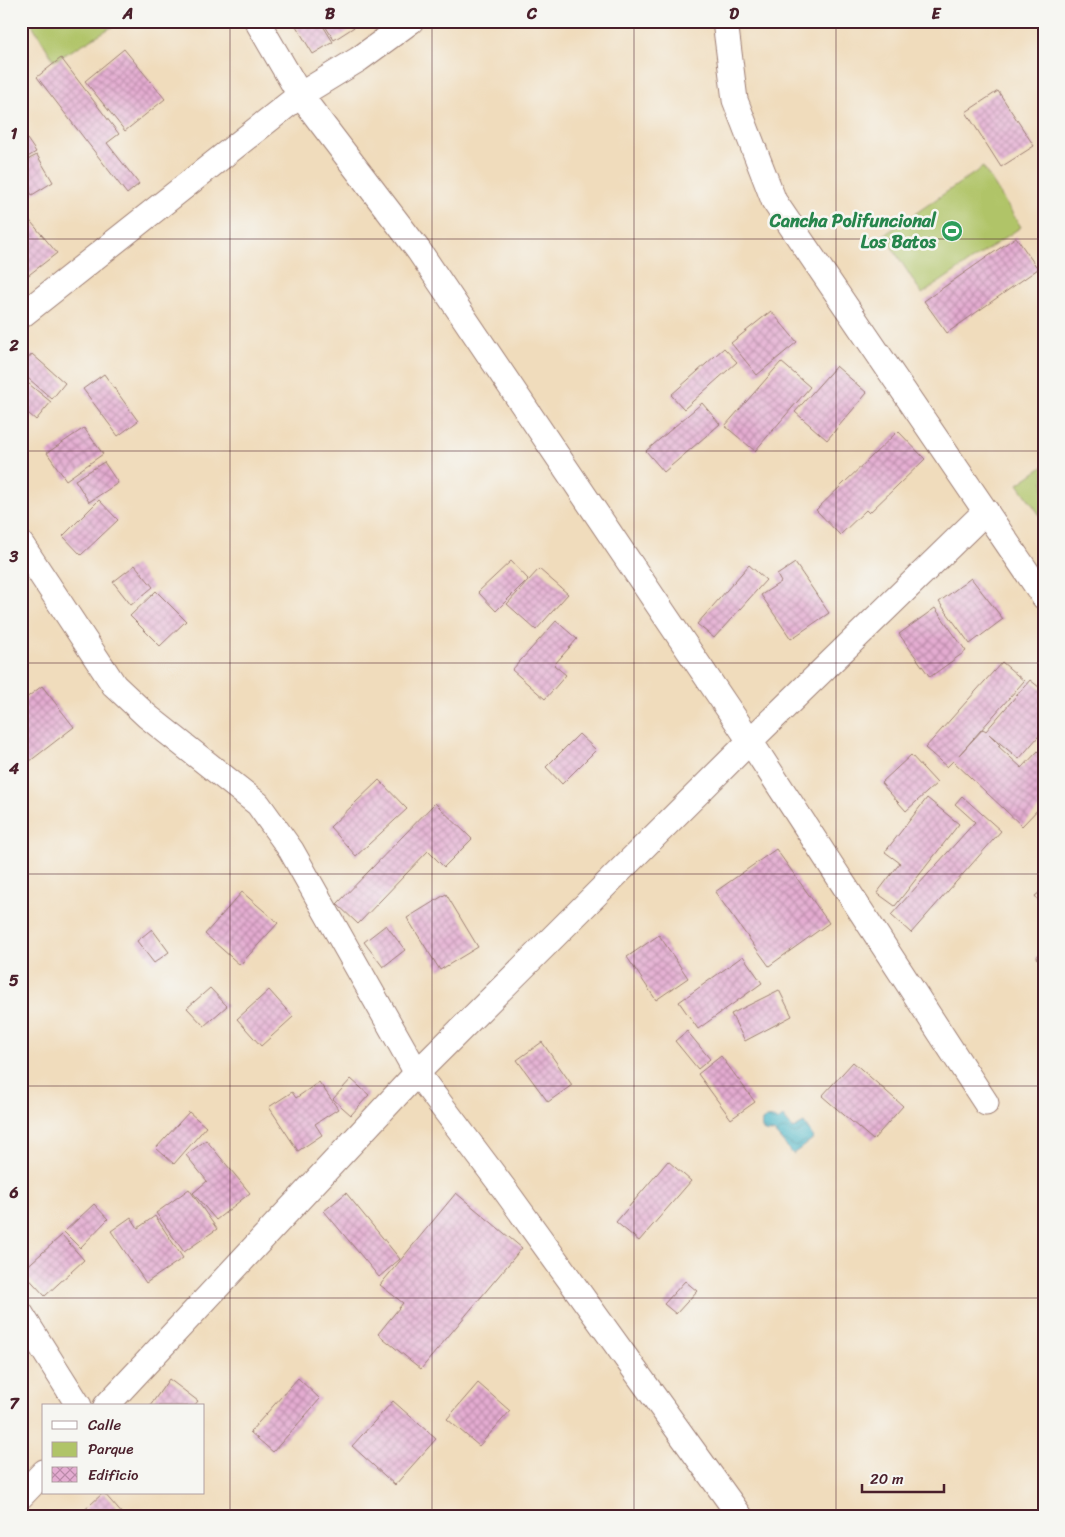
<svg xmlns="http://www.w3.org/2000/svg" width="1065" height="1537" font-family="Sriracha,sans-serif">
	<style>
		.park { fill: #b0c468; stroke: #7d724a }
		.water { fill: url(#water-waves); stroke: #4a6a78 }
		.building { fill: url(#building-cross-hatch) }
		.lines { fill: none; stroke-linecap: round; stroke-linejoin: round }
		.minor-casing { stroke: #9d7e74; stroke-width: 27 }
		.minor { stroke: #fff; stroke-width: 25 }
		.grid { fill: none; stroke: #4a1f2b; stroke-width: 1; stroke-opacity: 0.55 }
		.labels { text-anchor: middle; stroke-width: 5; stroke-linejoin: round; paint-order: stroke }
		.leisure-label { font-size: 18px; font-weight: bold; fill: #27864d; stroke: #f6f6f2; text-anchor: end }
		.neatline { fill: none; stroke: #4a1f2b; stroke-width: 2 }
		.grid-label { font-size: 16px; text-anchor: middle; font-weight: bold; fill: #4a1f2b }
	</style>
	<defs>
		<pattern id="water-waves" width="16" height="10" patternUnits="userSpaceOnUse" patternTransform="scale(1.25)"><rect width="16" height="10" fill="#49b5c6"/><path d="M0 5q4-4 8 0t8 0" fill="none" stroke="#3f93a1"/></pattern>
		<pattern id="building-cross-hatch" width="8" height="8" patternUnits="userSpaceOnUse" patternTransform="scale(1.25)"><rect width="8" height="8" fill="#e4acd1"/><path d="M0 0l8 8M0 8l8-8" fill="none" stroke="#bb8baa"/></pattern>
	</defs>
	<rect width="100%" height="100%" fill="#f6f6f2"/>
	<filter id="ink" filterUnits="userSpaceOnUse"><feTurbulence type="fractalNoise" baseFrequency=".02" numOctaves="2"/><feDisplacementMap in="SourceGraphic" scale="10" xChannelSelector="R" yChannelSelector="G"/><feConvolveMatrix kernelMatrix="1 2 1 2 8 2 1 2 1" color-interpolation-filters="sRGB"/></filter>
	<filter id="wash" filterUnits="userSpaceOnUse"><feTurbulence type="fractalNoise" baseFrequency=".0096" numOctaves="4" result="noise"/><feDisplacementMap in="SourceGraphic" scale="20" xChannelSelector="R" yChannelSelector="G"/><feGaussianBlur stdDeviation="1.12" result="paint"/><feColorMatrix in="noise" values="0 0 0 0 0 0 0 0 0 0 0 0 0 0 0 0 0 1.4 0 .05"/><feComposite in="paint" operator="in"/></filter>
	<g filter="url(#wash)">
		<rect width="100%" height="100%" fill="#f0dcbc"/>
		<g class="park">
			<path d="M30,21h92l-68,40z"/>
			<path d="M983,167l38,60 -99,67 -38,-59z"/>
			<path d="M1044,466v55l-26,-37z"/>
		</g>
		<path class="water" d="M783,1117l10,12 11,-6 10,15 -21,16 -19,-22c-9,2 -14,-1 -12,-11 5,-4 10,-5 16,0z"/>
		<g id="blocks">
			<g class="building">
				<path d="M293,21h27l13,21 -20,12z"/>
				<path d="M322,21h35l2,3 -25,16z"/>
				<path d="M124,49l41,50 -40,32 -40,-50z"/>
				<path d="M61,58l58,76 -12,9 32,41 -12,10 -90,-117z"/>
				<path d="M998,91l36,55 -33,21 -35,-55z"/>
				<path d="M23,133l13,19 -15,9v-27z"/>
				<path d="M37,155l16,27 -21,13 -11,-19v-13z"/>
				<path d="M21,210l36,43 -36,28v-30l5,-4 -5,-6z"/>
				<path d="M1016,237l22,32 -91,64 -23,-32z"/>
				<path d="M771,311l26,31 -40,33 -26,-32z"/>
				<path d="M724,348l13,14 -53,47 -13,-14z"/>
				<path d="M32,354l33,29 -13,16 -31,-27v-5z"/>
				<path d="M781,362l29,25 -55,64 -30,-25z"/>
				<path d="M836,366l31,27 -40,47 -32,-28z"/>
				<path d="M104,374l34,47 -20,15 -35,-47z"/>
				<path d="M24,380l27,22 -15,18 -15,-13v-24z"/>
				<path d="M702,403l18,21 -56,48 -18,-21z"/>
				<path d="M84,428l19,26 -37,26 -19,-27z"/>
				<path d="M898,431l27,28 -56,54 -3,-3 -26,25 -24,-25z"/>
				<path d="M104,462l14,21 -29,19 -14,-22z"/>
				<path d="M99,500l19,20 -37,35 -18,-19z"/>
				<path d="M511,561l17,18 -32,32 -18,-19z"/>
				<path d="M795,563l34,50 -38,26 -30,-44 20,-13 -4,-7z"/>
				<path d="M135,565l18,22 -22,18 -18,-23z"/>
				<path d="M749,565l17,15 -52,58 -17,-14z"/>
				<path d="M539,569l29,25 -32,36 -29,-26z"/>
				<path d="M971,578l32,41 -33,25 -31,-42z"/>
				<path d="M156,591l30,30 -26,25 -30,-30z"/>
				<path d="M935,608l31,43 -36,26 -31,-43z"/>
				<path d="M556,621l21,18 -23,26 12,10 -21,24 -33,-29z"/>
				<path d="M1002,662l22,19 -65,74 24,-26 3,2 44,-51 14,11v39l-25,29 -30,-25 11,11 -2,1 24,22 16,-17 6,6v46l-22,23 -69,-65 -6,6 -22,-19z"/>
				<path d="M42,686l32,41 -53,41v-66z"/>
				<path d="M579,734l17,16 -34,34 -16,-17z"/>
				<path d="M911,755l26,28 -31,28 -25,-28z"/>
				<path d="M379,780l28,29 -51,47 -26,-29z"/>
				<path d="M962,796l39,35 -90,102 -20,-18 84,-93 -20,-18z"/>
				<path d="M927,798l32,26 -64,82 -18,-13 23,-30 -15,-11z"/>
				<path d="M435,803l37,36 -28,28 -16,-16 -70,73 -21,-20z"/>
				<path d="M776,849l53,74 -60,43 -54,-74z"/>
				<path d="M1044,889v18l-9,-11z"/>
				<path d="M242,892l36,31 -38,42 -35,-31z"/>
				<path d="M446,894l32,53 -38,23 -33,-52z"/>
				<path d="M386,925l19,25 -22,17 -19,-25z"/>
				<path d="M152,929l17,23 -15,11 -17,-22z"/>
				<path d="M659,935l29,43 -32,22 -29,-43z"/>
				<path d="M1044,948v16l-8,-6z"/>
				<path d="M743,956l19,27 -64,46 -19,-27z"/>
				<path d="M210,988l17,18 -23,20 -17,-18z"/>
				<path d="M269,990l24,27 -32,29 -24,-27z"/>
				<path d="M779,990l13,26 -47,25 -14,-27z"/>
				<path d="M687,1031l23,28 -12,10 -23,-28z"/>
				<path d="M542,1042l30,43 -24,17 -31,-42z"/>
				<path d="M721,1056l34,46 -24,17 -33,-45z"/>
				<path d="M853,1062l50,44 -30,34 -51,-44z"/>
				<path d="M351,1079l18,16 -18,20 -18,-16z"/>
				<path d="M319,1082l19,27 -23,15 7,11 -24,16 -29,-44 23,-15 4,6z"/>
				<path d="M189,1112l17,15 -32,37 -18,-16z"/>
				<path d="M206,1140l44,53 -34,27 -23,-27 14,-12 -21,-26z"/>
				<path d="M668,1161l23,20 -52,60 -23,-19z"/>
				<path d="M189,1189l28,40 -33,23 -28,-39z"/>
				<path d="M346,1193l54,66 -21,18 -55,-66z"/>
				<path d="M456,1193l66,55 -101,121 -43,-35 25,-31 -23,-18z"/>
				<path d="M94,1204l14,15 -28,29 -16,-16z"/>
				<path d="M155,1216l28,42 -37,25 -35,-52 20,-14 7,11z"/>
				<path d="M62,1235l22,25 -39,36 -23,-25z"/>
				<path d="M685,1281l12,10 -21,23 -12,-10z"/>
				<path d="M298,1378l22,21 -47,53 -23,-20z"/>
				<path d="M169,1379l29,22 -4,5h-44z"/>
				<path d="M478,1383l32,28 -31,35 -32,-27z"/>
				<path d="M393,1401l43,38 -41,46 -43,-39z"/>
				<path d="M104,1493l20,23h-46l25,-23z"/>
			</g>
		</g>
	</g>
	<g filter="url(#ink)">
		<use href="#blocks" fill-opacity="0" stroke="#9d7e74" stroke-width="1"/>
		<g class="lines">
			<g class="minor-casing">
				<g id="minor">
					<path d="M257,21l43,74 119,156 331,490 236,362"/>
					<path d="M725,21l10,79 39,101 270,396"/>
					<path d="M21,316l279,-221 59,-36 52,-38"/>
					<path d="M21,544l93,141 33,31 111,88 33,46 126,223 88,117 235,326"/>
					<path d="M21,1314l58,92"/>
					<path d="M106,1406l311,-333 333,-332 236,-230"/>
					<path d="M21,1496l23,-24"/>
				</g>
			</g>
			<use href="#minor" class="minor"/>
		</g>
	</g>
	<path class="grid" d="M230,21v1495M432,21v1495M634,21v1495M836,21v1495M21,239h1023M21,451h1023M21,663h1023M21,874h1023M21,1086h1023M21,1298h1023"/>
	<defs>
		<g id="stadium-disc" transform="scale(1.125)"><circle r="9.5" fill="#2e9e5b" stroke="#f6f6f2"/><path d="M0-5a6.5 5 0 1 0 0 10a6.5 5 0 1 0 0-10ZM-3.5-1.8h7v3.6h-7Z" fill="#fff"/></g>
	</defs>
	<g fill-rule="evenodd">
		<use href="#stadium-disc" x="952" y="231"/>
	</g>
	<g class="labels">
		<g class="leisure-label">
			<text x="936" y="227">Cancha Polifuncional<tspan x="936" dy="21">Los Batos</tspan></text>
		</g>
	</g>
	<rect width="1065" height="1537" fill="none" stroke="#f6f6f2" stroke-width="55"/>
	<rect x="42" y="1404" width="162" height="90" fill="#f6f6f2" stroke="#b1a0a2"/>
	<rect x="52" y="1421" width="25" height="8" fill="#ffffff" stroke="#b1a0a2"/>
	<text x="88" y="1430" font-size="15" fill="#4a1f2b">Calle</text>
	<rect x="52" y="1442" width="25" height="15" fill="#b0c468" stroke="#b1a0a2"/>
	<text x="88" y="1454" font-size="15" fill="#4a1f2b">Parque</text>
	<rect x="52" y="1467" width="25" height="15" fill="url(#building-cross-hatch)" stroke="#b1a0a2"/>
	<text x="88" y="1480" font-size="15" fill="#4a1f2b">Edificio</text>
	<path d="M862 1484v8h82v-8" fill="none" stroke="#4a1f2b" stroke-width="2.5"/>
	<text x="870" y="1484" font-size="15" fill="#4a1f2b" stroke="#f6f6f2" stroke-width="4" paint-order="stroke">20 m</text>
	<rect x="28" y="28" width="1010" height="1482" class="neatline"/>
	<g class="grid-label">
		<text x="128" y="19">A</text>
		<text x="330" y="19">B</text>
		<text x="532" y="19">C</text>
		<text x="734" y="19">D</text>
		<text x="936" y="19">E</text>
		<text x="14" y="139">1</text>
		<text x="14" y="351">2</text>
		<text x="14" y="562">3</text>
		<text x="14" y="774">4</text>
		<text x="14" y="986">5</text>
		<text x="14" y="1198">6</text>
		<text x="14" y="1409">7</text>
	</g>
</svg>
